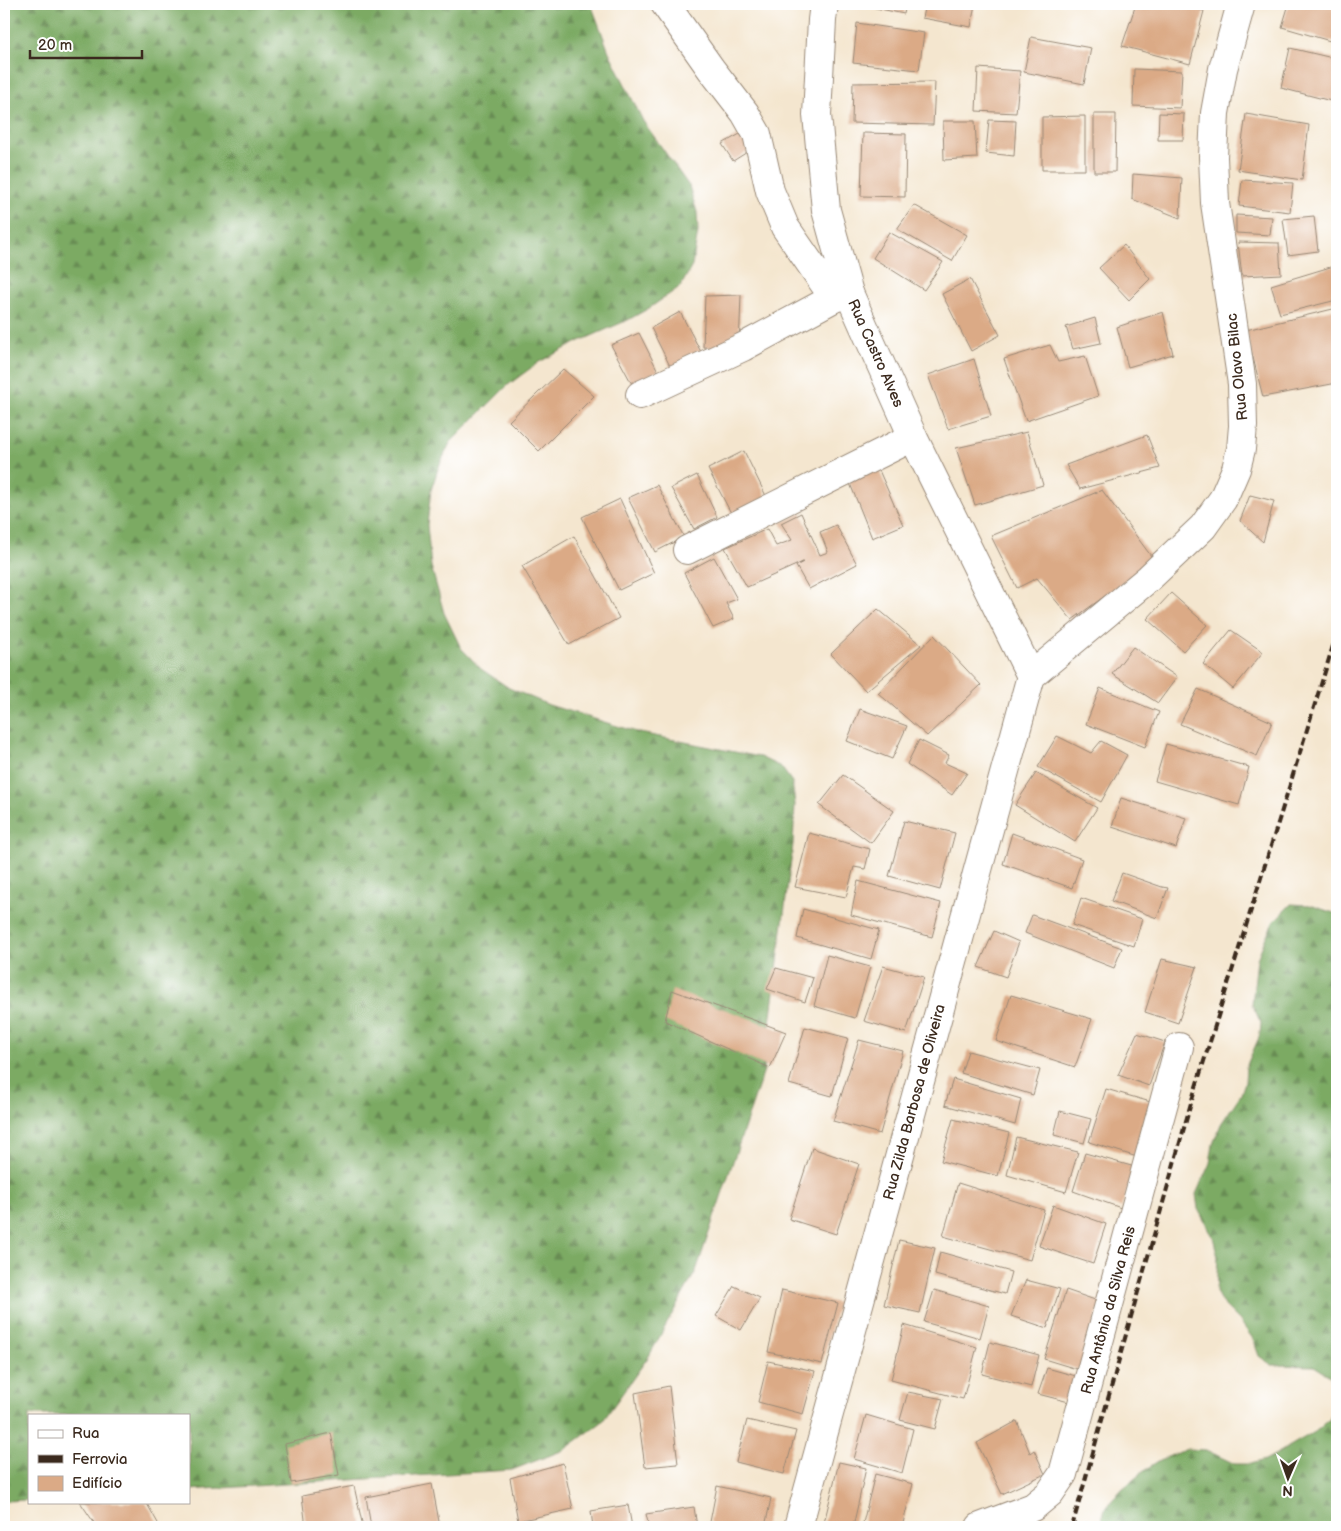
<svg xmlns="http://www.w3.org/2000/svg" width="1341" height="1531" font-family="'Balsamiq Sans',sans-serif">
	<style>
		.forest { fill: url(#forest-firs); stroke: #5c6a41 }
		.building { fill: #dbaa86 }
		.lines { fill: none; stroke-linecap: round; stroke-linejoin: round }
		.minor-casing { stroke: #988876; stroke-width: 30 }
		.tertiary-casing { stroke: #988876; stroke-width: 30 }
		.minor { stroke: #fff; stroke-width: 28 }
		.tertiary { stroke: #fff; stroke-width: 28 }
		.rail { stroke: #3b2a1e; stroke-width: 4; stroke-dasharray: 8 4; stroke-linecap: butt }
		.labels { text-anchor: middle; stroke-width: 4; stroke-linejoin: round; paint-order: stroke }
		.street-label { font-size: 15px; fill: #3b2a1e; stroke: #fff }
	</style>
	<defs>
		<pattern id="forest-firs" width="22" height="20" patternUnits="userSpaceOnUse" patternTransform="scale(1.25)"><rect width="22" height="20" fill="#7caa64"/><path d="M5 1l3.5 6h-7zM16 11l3.5 6h-7z" fill="#678b52"/></pattern>
	</defs>
	<rect width="100%" height="100%" fill="#fff"/>
	<filter id="ink" filterUnits="userSpaceOnUse"><feTurbulence type="fractalNoise" baseFrequency=".02" numOctaves="2"/><feDisplacementMap in="SourceGraphic" scale="10" xChannelSelector="R" yChannelSelector="G"/><feConvolveMatrix kernelMatrix="1 2 1 2 8 2 1 2 1" color-interpolation-filters="sRGB"/></filter>
	<filter id="wash" filterUnits="userSpaceOnUse"><feTurbulence type="fractalNoise" baseFrequency=".0096" numOctaves="4" result="noise"/><feDisplacementMap in="SourceGraphic" scale="20" xChannelSelector="R" yChannelSelector="G"/><feGaussianBlur stdDeviation="1.12" result="paint"/><feColorMatrix in="noise" values="0 0 0 0 0 0 0 0 0 0 0 0 0 0 0 0 0 1.4 0 .05"/><feComposite in="paint" operator="in"/></filter>
	<g filter="url(#wash)">
		<rect width="100%" height="100%" fill="#f4e6cf"/>
		<g class="forest">
			<path d="M4,4h587l18,48 34,69 46,65 8,26 1,20 -6,34 -11,20 -30,21 -23,13 -48,21 -41,21 -31,23 -58,58 -11,23 -8,24 -4,35 4,41 13,47 17,35 20,21 28,19 40,17 91,28 120,24 21,10 11,15 3,22 -2,40 -29,226 -68,201 -47,85 -47,66 -38,28 -52,20 -323,20v-75h-160v85l-25,1z"/>
			<path d="M1291,904l19,1 27,9v613h-238l7,-20 16,-18 27,-22 11,-7 27,-11 19,1 29,14h15l15,-4 13,-7 41,-24 10,-9 5,-10 3,-13 -2,-10 -5,-11 -16,-10 -42,-1 -13,-9 -6,-17 -13,-18 -18,-18 -6,-11 2,-35 -5,-20 -15,-28 -2,-15 14,-31 3,-19 8,-20 20,-30 4,-12 1,-15 14,-32 1,-12 -9,-19 5,-45 9,-22 8,-16z"/>
		</g>
		<g id="blocks">
			<g class="building">
				<path d="M857,4h49l-2,10z"/>
				<path d="M925,4h50l-4,23 -49,-9z"/>
				<path d="M1136,4h50v2l18,5 -14,53 -68,-18z"/>
				<path d="M1289,4h48v39l-55,-16z"/>
				<path d="M857,23l67,10 -5,37 -66,-7z"/>
				<path d="M1031,37l60,11 -7,36 -60,-12z"/>
				<path d="M1290,48l47,11v36l-2,7 -54,-14z"/>
				<path d="M978,68l42,3 -4,42 -40,-2z"/>
				<path d="M1134,69l48,2 -2,37 -47,-2z"/>
				<path d="M935,82l-2,43 -81,-2 1,-40z"/>
				<path d="M1159,113l25,1 -1,26h-25z"/>
				<path d="M1094,114h22l-1,58h-21z"/>
				<path d="M1246,114l63,11 -7,55 -64,-10z"/>
				<path d="M1085,116v54h-43v-53z"/>
				<path d="M989,120l27,1 -2,35 -28,-3z"/>
				<path d="M943,121h32l2,37 -33,2z"/>
				<path d="M863,133l43,1 -1,63 -44,-1z"/>
				<path d="M740,134l12,15 -19,12 -11,-17z"/>
				<path d="M1133,174l49,4 -2,40 -48,-19z"/>
				<path d="M1242,180l51,3 -3,29 -51,-6z"/>
				<path d="M914,205l53,30 -15,26 -55,-32z"/>
				<path d="M1236,215l36,2 -2,18 -34,-2z"/>
				<path d="M1314,216l4,35 -30,4 -5,-36z"/>
				<path d="M889,232l54,30 -19,28 -51,-32z"/>
				<path d="M1238,242l41,1 2,31 -39,2z"/>
				<path d="M1124,245l26,34 -21,21 -30,-32z"/>
				<path d="M1337,265v35l-57,14 -9,-29z"/>
				<path d="M970,279l30,56 -29,16 -29,-57z"/>
				<path d="M741,295l-2,54 -36,-2 2,-51z"/>
				<path d="M1337,308v75l-74,14 -17,-67z"/>
				<path d="M680,312l21,40 -30,16 -20,-40z"/>
				<path d="M1163,312l10,42 -45,13 -11,-40z"/>
				<path d="M1095,318l6,25 -28,6 -7,-22z"/>
				<path d="M639,333l19,38 -26,13 -21,-39z"/>
				<path d="M1050,345l8,17 27,-6 13,40 -72,25 -22,-62z"/>
				<path d="M974,359l17,57 -43,13 -20,-54z"/>
				<path d="M563,369l31,27 -55,55 -30,-30z"/>
				<path d="M1027,432l16,53 -68,20 -19,-57z"/>
				<path d="M1147,435l13,33 -80,21 -14,-24z"/>
				<path d="M744,451l23,47 -35,17 -24,-46z"/>
				<path d="M878,468l25,57 -31,13 -23,-57z"/>
				<path d="M697,475l20,42 -23,12 -23,-41z"/>
				<path d="M657,485l27,52 -29,15 -27,-54z"/>
				<path d="M1102,490l52,70 -82,60 -35,-42 -20,10 -26,-52z"/>
				<path d="M1250,495l24,6 -11,41 -23,-21z"/>
				<path d="M620,499l34,74 -35,17 -37,-73z"/>
				<path d="M801,513l19,42 8,-3 -8,-20 16,-7 21,39 -48,25 -13,-23 7,-4 -56,25 -22,-39 42,-19 9,17 16,-6 -11,-17z"/>
				<path d="M574,536l45,82 -50,27 -47,-79z"/>
				<path d="M714,557l23,42 -11,4 8,16 -21,9 -29,-55z"/>
				<path d="M1171,593l36,32 -24,26 -36,-32z"/>
				<path d="M878,609l43,36 -55,46 -35,-37z"/>
				<path d="M1231,630l32,22 -30,37 -30,-25z"/>
				<path d="M934,635l47,50 -54,51 -49,-43z"/>
				<path d="M1133,647l44,30 -19,26 -46,-29z"/>
				<path d="M1100,688l59,24 -14,35 -59,-23z"/>
				<path d="M1198,689l74,33 -15,34 -77,-32z"/>
				<path d="M860,709l47,17 -15,33 -45,-18z"/>
				<path d="M1057,736l34,17 10,-12 26,14 -26,47 -63,-35z"/>
				<path d="M919,740l30,15 -4,8 22,10 -15,22 -45,-31z"/>
				<path d="M1166,744l83,23 -10,38 -84,-24z"/>
				<path d="M1036,773l61,35 -22,34 -60,-37z"/>
				<path d="M843,775l51,36 -23,32 -52,-38z"/>
				<path d="M1121,798l65,20 -10,30 -64,-21z"/>
				<path d="M904,821l51,12 -15,57 -51,-14z"/>
				<path d="M809,833l61,16 -5,20 -11,-2 -8,30 -51,-10z"/>
				<path d="M1012,833l70,26 -10,29 -69,-24z"/>
				<path d="M1122,873l40,14 6,1 -11,30 -46,-17z"/>
				<path d="M858,881l83,22 -9,34 -81,-22z"/>
				<path d="M1081,898l61,21 -8,27 -62,-21z"/>
				<path d="M803,909l76,21 -8,29 -74,-21z"/>
				<path d="M1032,915l90,33 -8,20 -89,-35z"/>
				<path d="M994,931l25,11 -13,35 -28,-10z"/>
				<path d="M827,955l43,12 -15,51 -41,-12z"/>
				<path d="M1162,959l35,8 -19,56 -33,-11z"/>
				<path d="M883,966l41,11 -18,56 -42,-12z"/>
				<path d="M776,968l37,10 -8,24 -38,-13z"/>
				<path d="M672,990l114,42 -16,36 -105,-47z"/>
				<path d="M1011,995l81,24 -17,48 -79,-26z"/>
				<path d="M805,1027l43,11 -16,58 -43,-12z"/>
				<path d="M1137,1033l28,9 -16,44 -31,-11z"/>
				<path d="M859,1040l44,11 -23,83 -47,-13z"/>
				<path d="M968,1051l72,19 -7,25 -72,-22z"/>
				<path d="M953,1079l68,20 -6,26 -70,-20z"/>
				<path d="M1106,1089l48,14 -17,54 -48,-15z"/>
				<path d="M1060,1111l31,8 -7,24 -30,-8z"/>
				<path d="M953,1119l56,14 -11,43 -57,-15z"/>
				<path d="M1016,1137l62,15 -12,40 -59,-17z"/>
				<path d="M812,1148l47,16 -23,70 -47,-15z"/>
				<path d="M1085,1153l50,14 -14,41 -48,-17z"/>
				<path d="M958,1183l86,27 -14,50 -87,-24z"/>
				<path d="M1053,1205l53,19 -13,40 -54,-18z"/>
				<path d="M899,1240l36,8 -15,65 -36,-8z"/>
				<path d="M940,1252l71,20 -6,22 -70,-19z"/>
				<path d="M1026,1280l34,9 -13,39 -36,-12z"/>
				<path d="M734,1286l26,12 -19,32 -25,-14z"/>
				<path d="M782,1290l56,13 -16,61 -54,-12z"/>
				<path d="M934,1290l55,16 -9,32 -56,-16z"/>
				<path d="M1066,1290l35,12 -21,68 -36,-11z"/>
				<path d="M904,1325l73,22 -14,52 -72,-19z"/>
				<path d="M990,1342l49,13 -8,32 -49,-13z"/>
				<path d="M768,1361l47,10 -12,43 -45,-12z"/>
				<path d="M1047,1368l29,8 -7,26 -31,-8z"/>
				<path d="M669,1386l9,78 -33,3 -10,-74z"/>
				<path d="M908,1392l35,7 -8,30 -35,-9z"/>
				<path d="M866,1415l47,14 -11,44 -48,-14z"/>
				<path d="M747,1420l49,11 -12,43 -48,-12z"/>
				<path d="M1017,1421l13,32 4,-3 11,24 -43,20 -25,-51z"/>
				<path d="M331,1433l8,42 -48,8 -6,-39z"/>
				<path d="M839,1462l27,6 -13,59h-30z"/>
				<path d="M563,1463l10,46 -55,12 -8,-43z"/>
				<path d="M875,1474l38,10 -11,43h-40z"/>
				<path d="M432,1484l8,43h-69l-5,-30z"/>
				<path d="M354,1486l9,41h-57l-4,-31z"/>
				<path d="M717,1486l54,12 -6,29h-49l-6,-5z"/>
				<path d="M80,1502h66l13,23 -4,2h-58z"/>
				<path d="M628,1505l4,22h-39l-2,-16z"/>
				<path d="M694,1507l3,20h-48l-3,-13z"/>
			</g>
		</g>
	</g>
	<g filter="url(#ink)">
		<use href="#blocks" fill-opacity="0" stroke="#988876" stroke-width="1"/>
		<g class="lines">
			<g class="minor-casing">
				<g id="minor">
					<path d="M665,4l46,65 34,44 12,21 13,57 15,36 49,71"/>
					<path d="M824,4l-2,16 -5,95 9,95 23,83 64,144 118,239"/>
					<path d="M640,395l103,-48 91,-49 15,-5"/>
					<path d="M687,550l226,-113"/>
					<path d="M980,1527l53,-20 17,-14 13,-19 116,-427"/>
				</g>
			</g>
			<g class="tertiary-casing">
				<path id="tertiary" d="M798,1527l233,-851 118,-98 54,-51 20,-28 13,-30 5,-20 2,-23 -1,-42 -27,-181 -2,-46 2,-44 8,-44 18,-65"/>
			</g>
			<use href="#minor" class="minor"/>
			<use href="#tertiary" class="tertiary"/>
			<path class="rail" d="M1072,1527l119,-424 146,-470"/>
		</g>
	</g>
	<g class="labels">
		<g class="street-label">
			<text transform="translate(876 353) rotate(66)" y="5">Rua Castro Alves</text>
			<text transform="translate(1237 367) rotate(-96)" y="5">Rua Olavo Bilac</text>
			<text transform="translate(914 1102) rotate(-75)" y="5">Rua Zilda Barbosa de Oliveira</text>
			<text transform="translate(1108 1310) rotate(-75)" y="5">Rua Antônio da Silva Reis</text>
		</g>
	</g>
	<rect width="1341" height="1531" fill="none" stroke="#fff" stroke-width="20"/>
	<rect x="28" y="1414" width="162" height="90" fill="#ffffff" stroke="#b1aaa5"/>
	<rect x="38" y="1430" width="25" height="8" fill="#ffffff" stroke="#b1aaa5"/>
	<text x="72" y="1438" font-size="15" fill="#3b2a1e">Rua</text>
	<rect x="38" y="1455" width="25" height="8" fill="#3b2a1e" stroke="#b1aaa5"/>
	<text x="72" y="1464" font-size="15" fill="#3b2a1e">Ferrovia</text>
	<rect x="38" y="1476" width="25" height="15" fill="#dbaa86" stroke="#b1aaa5"/>
	<text x="72" y="1488" font-size="15" fill="#3b2a1e">Edifício</text>
	<g transform="translate(1288 1478) rotate(182)" stroke="#ffffff" stroke-width="4" paint-order="stroke">
	<path d="M0-4L9 19L0 12L-9 19Z" fill="#3b2a1e"/>
	<text y="-8" font-size="14" font-weight="bold" text-anchor="middle" fill="#3b2a1e">N</text>
	</g>
	<path d="M30 50v8h112v-8" fill="none" stroke="#3b2a1e" stroke-width="2.5"/>
	<text x="38" y="50" font-size="15" fill="#3b2a1e" stroke="#ffffff" stroke-width="4" paint-order="stroke">20 m</text>
</svg>
